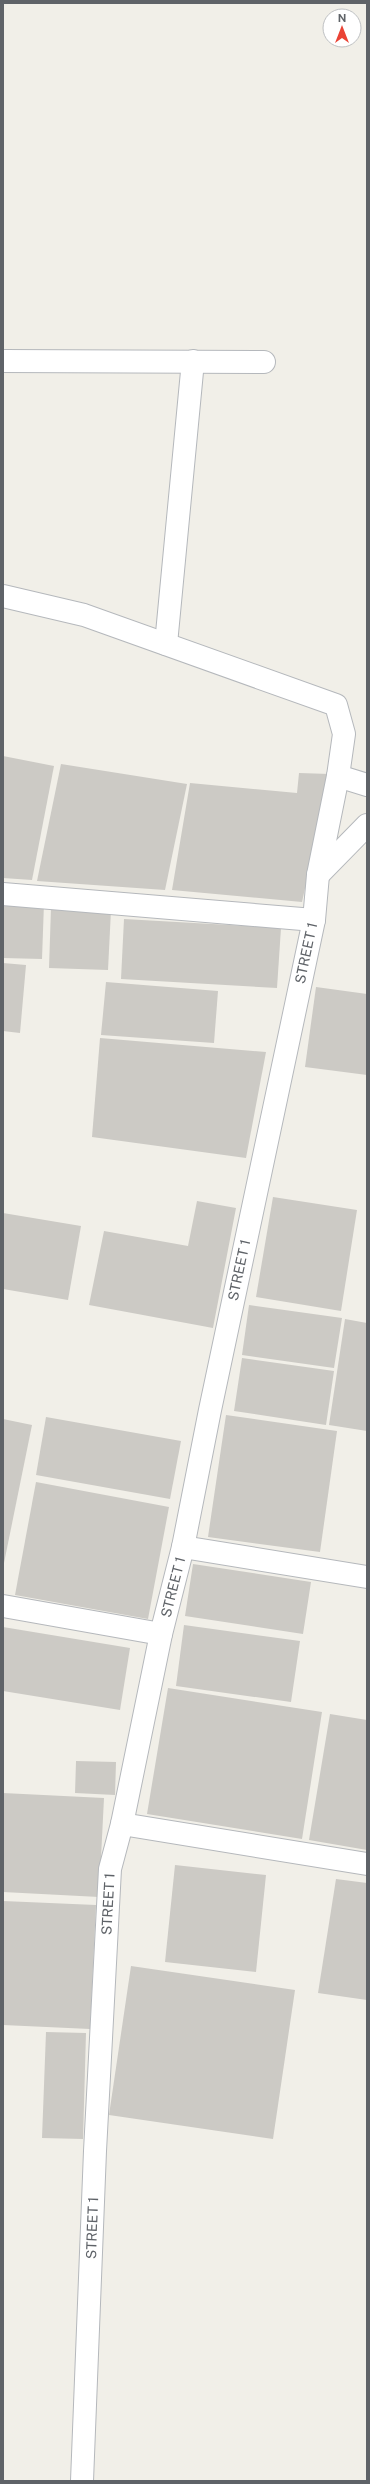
<svg xmlns="http://www.w3.org/2000/svg" width="370" height="2484" font-family="'Public Sans',sans-serif">
	<style>
		.building { fill: #cccac5 }
		.lines { fill: none; stroke-linecap: round; stroke-linejoin: round }
		.minor-casing { stroke: #b5b8bc; stroke-width: 24 }
		.minor { stroke: #fff; stroke-width: 22 }
		.labels { text-anchor: middle; stroke-width: 3; stroke-linejoin: round; paint-order: stroke }
		.street-label { font-size: 14px; fill: #5f6368; stroke: #fff }
	</style>
	<rect width="100%" height="100%" fill="#f1efe8"/>
	<g class="building">
		<path d="M3,756l51,10 -22,114 -29,-2z"/>
		<path d="M61,764l126,20 -22,106 -128,-9z"/>
		<path d="M299,773l31,1 -28,128 -130,-12 18,-107 107,10z"/>
		<path d="M3,901l41,2 -2,56 -39,-1z"/>
		<path d="M51,908l60,2 -3,60 -59,-2z"/>
		<path d="M124,919l157,9 -4,60 -156,-9z"/>
		<path d="M3,963l23,2 -6,68 -17,-2z"/>
		<path d="M106,982l112,9 -4,52 -113,-8z"/>
		<path d="M316,987l51,7v81l-62,-8z"/>
		<path d="M100,1038l166,14 -20,106 -154,-21z"/>
		<path d="M273,1197l84,13 -16,101 -85,-14z"/>
		<path d="M197,1201l39,7 -23,120 -124,-23 15,-74 84,15z"/>
		<path d="M3,1213l78,13 -13,74 -65,-11z"/>
		<path d="M249,1305l93,13 -8,50 -92,-13z"/>
		<path d="M345,1319l22,4v108l-38,-6z"/>
		<path d="M242,1358l92,13 -8,54 -92,-14z"/>
		<path d="M226,1415l111,16 -17,121 -112,-15z"/>
		<path d="M46,1417l135,24 -11,58 -134,-24z"/>
		<path d="M3,1419l29,6 -28,138h-1z"/>
		<path d="M36,1482l133,25 -21,112 -133,-24z"/>
		<path d="M193,1564l118,18 -8,52 -118,-18z"/>
		<path d="M184,1625l116,16 -9,61 -115,-16z"/>
		<path d="M3,1627l127,21 -10,62 -117,-19z"/>
		<path d="M168,1688l154,24 -20,127 -155,-25z"/>
		<path d="M330,1714l37,6v130l-58,-10z"/>
		<path d="M76,1761l40,1 -1,33 -40,-2z"/>
		<path d="M3,1793l101,5 -5,99 -96,-5z"/>
		<path d="M175,1865l91,10 -10,97 -91,-10z"/>
		<path d="M336,1879l31,4v117l-49,-7z"/>
		<path d="M3,1901l93,4 -6,124 -87,-4z"/>
		<path d="M131,1966l164,24 -22,149 -164,-24z"/>
		<path d="M46,2032l40,1 -3,106 -41,-1z"/>
	</g>
	<g class="lines">
		<g class="minor-casing">
			<g id="minor">
				<path d="M3,361l261,1"/>
				<path d="M3,596l81,19 252,90 8,29 -6,42 -20,99 -4,45 -104,490 -27,137 -22,87 -39,190 -12,45 -15,282 -13,330"/>
				<path d="M166,644l27,-283"/>
				<path d="M338,776l29,9"/>
				<path d="M318,875l49,-50"/>
				<path d="M3,894l311,26"/>
				<path d="M183,1547l184,30"/>
				<path d="M3,1606l158,28"/>
				<path d="M122,1824l245,40"/>
			</g>
		</g>
		<use href="#minor" class="minor"/>
	</g>
	<g class="labels">
		<g class="street-label">
			<text transform="translate(306 953) rotate(-78)" y="5">STREET 1</text>
			<text transform="translate(239 1270) rotate(-78)" y="5">STREET 1</text>
			<text transform="translate(173 1587) rotate(-76)" y="5">STREET 1</text>
			<text transform="translate(108 1904) rotate(-87)" y="5">STREET 1</text>
			<text transform="translate(92 2228) rotate(-88)" y="5">STREET 1</text>
		</g>
	</g>
	<rect width="370" height="2484" fill="none" stroke="#5f6368" stroke-width="8"/>
	<g transform="translate(342 28)"><circle r="19" fill="#ffffff" stroke="#bfc1c3"/>
	<path d="M0-3L7 15L0 10L-7 15Z" fill="#ea4335"/>
	<text y="-6" font-size="11" font-weight="bold" text-anchor="middle" fill="#5f6368">N</text>
	</g>
</svg>
